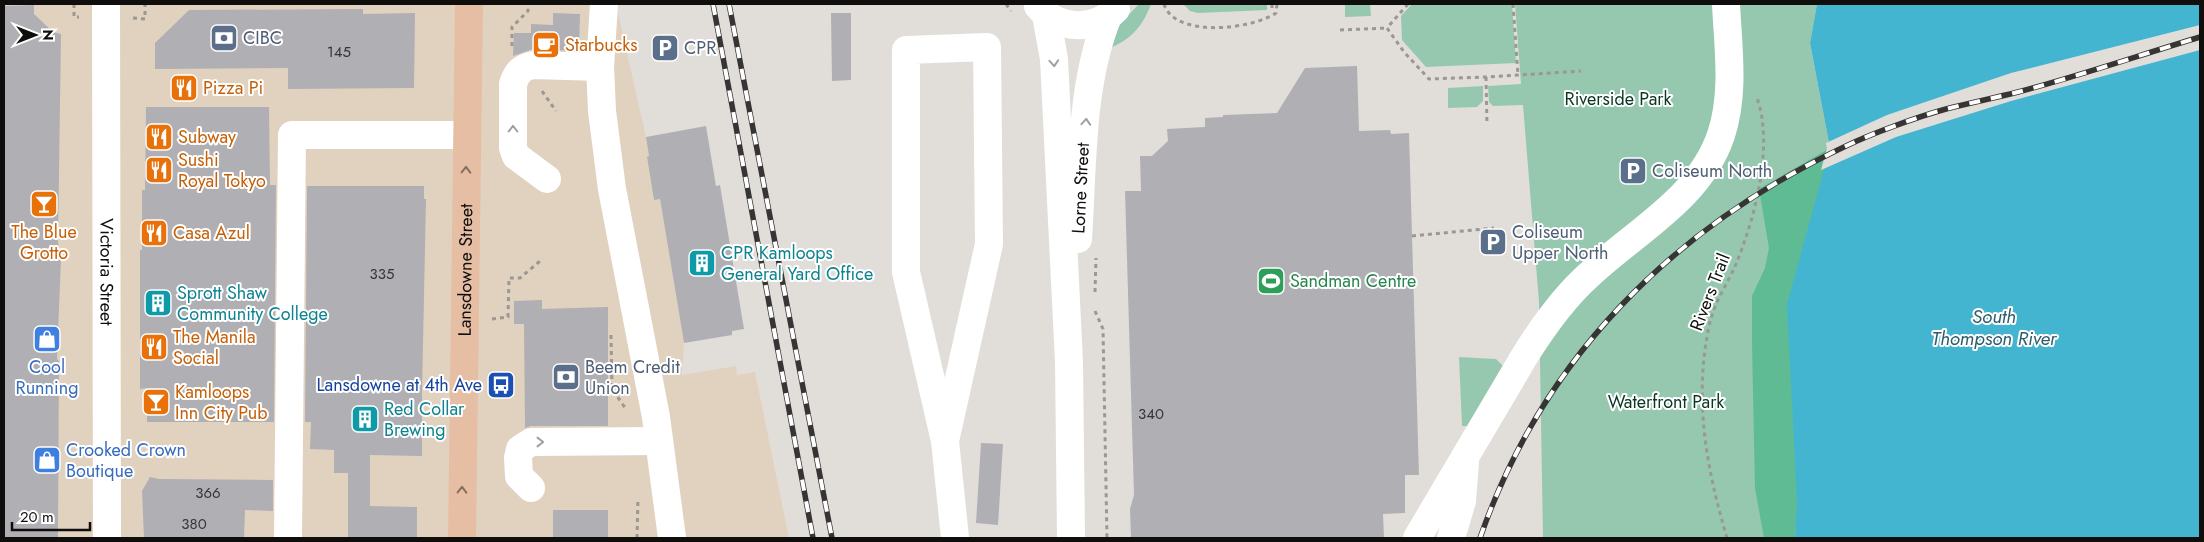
<svg xmlns="http://www.w3.org/2000/svg" width="2204" height="542" font-family="Jost,sans-serif">
	<style>
		.commercial { fill: #e1d2c0 }
		.green { fill: #95c8af }
		.forest { fill: #5fbb93 }
		.water { fill: #44b5d0 }
		.pier { fill: #e1deda }
		.building { fill: #b0afb3 }
		.lines { fill: none; stroke-linecap: round; stroke-linejoin: round }
		.path { stroke: #9a9794; stroke-width: 3; stroke-dasharray: 4 4; stroke-linecap: butt }
		.minor { stroke: #fff; stroke-width: 28 }
		.major { stroke: #e6bea4; stroke-width: 28 }
		.rail-casing { stroke: #373534; stroke-width: 5.5 }
		.rail { stroke: #fff; stroke-width: 4; stroke-dasharray: 11; stroke-linecap: butt }
		.oneway { stroke: #9f9f9e }
		.oneway2 { stroke: #856f60 }
		.labels { text-anchor: middle; stroke-width: 4; stroke-linejoin: round; paint-order: stroke }
		.number-label { font-size: 15px; fill: #373636 }
		.service-label { font-size: 18px; fill: #4e5e75; stroke: #fff; text-anchor: start }
		.food-label { font-size: 18px; fill: #c56008; stroke: #fff; text-anchor: start }
		.park-label { font-size: 18px; fill: #0b3525; stroke: #fff }
		.street-label { font-size: 18px; fill: #0f0e0d; stroke: #fff }
		.culture-label { font-size: 18px; fill: #0d838f; stroke: #fff; text-anchor: start }
		.leisure-label { font-size: 18px; fill: #27864d; stroke: #fff; text-anchor: start }
		.shop-label { font-size: 18px; fill: #366cbe; stroke: #fff }
		.transit-label { font-size: 18px; fill: #164399; stroke: #fff; text-anchor: end }
		.water-label { font-size: 19px; font-style: italic; fill: #2e5d69; stroke: #fff }
	</style>
	<rect width="100%" height="100%" fill="#e1deda"/>
	<path class="commercial" d="M4,4h616l-3,5 29,128 3,19 -2,1 7,43 6,-1 21,127 3,19 -2,30 54,-9 1,9 18,-3 34,166h-785z"/>
	<g class="green">
		<path d="M1139,4h12c-9,24 -22,38 -47,46l14,-24z"/>
		<path d="M1183,4h84v6l-69,3 -8,-2z"/>
		<path d="M1345,4h25l1,12 -26,1z"/>
		<path d="M1412,4h100l4,59 -90,4 -24,-27 -1,-24z"/>
		<path d="M1515,4h302l-7,39 20,105 -35,390h-252l-4,-236 -16,-197 -30,1 -4,-4 -1,-16 33,-2z"/>
		<path d="M1483,86v15l-6,6 -29,1v-20z"/>
		<path d="M1459,357l37,2 8,8 -32,59h-10z"/>
	</g>
	<path class="forest" d="M1830,148l-35,390h-31l-9,-50 -3,-144v-48l13,-28 4,-20 -10,-59z"/>
	<path class="water" d="M1817,4h383v534h-405l2,-35 -10,-199 43,-156 -20,-105z"/>
	<path class="pier" d="M2200,25v25l-189,51 -115,36 -75,33 6,-22 -1,-5 61,-28 124,-42z"/>
	<g class="building">
		<path d="M34,5v9l19,18 8,2 -3,208 3,16 -4,101 2,2 -1,177h-54v-532z"/>
		<path d="M363,9v5l52,-1 -1,75 -126,1v-21l-133,1v-26l34,-33z"/>
		<path d="M553,13l27,1 -1,37 -46,-2 -20,7 1,-23h17v-9l22,1z"/>
		<path d="M831,13h20v67l-19,1z"/>
		<path d="M1357,66l2,65 31,-1 1,4 18,-1 10,342h-14v38l-22,1 1,24h-253l-1,-29 4,-14 -9,-304h16l-1,-35h12l16,-15 -1,-12 38,-2v-9l18,-1v-2l54,-2 28,-45z"/>
		<path d="M146,107h123l1,78h6l-2,237h-127v-34l-7,1v-139h2v-60h3z"/>
		<path d="M706,126l10,60 4,-1 24,144 -12,2v4l-48,8 -24,-144 -6,1 -7,-43 2,-1 -3,-19z"/>
		<path d="M307,186h117v13h2l-4,194v63l-52,-1v51l47,1v31h-69v-65h-14v-23l-24,-1 1,-27h-6z"/>
		<path d="M542,300v9l66,-2v119h-77l-6,2 -1,-104h-10v-23z"/>
		<path d="M981,443l22,1 -5,81 -22,-2z"/>
		<path d="M150,477l9,2 114,1v31l-28,-1 -1,28h-100l-2,-47z"/>
		<rect x="553" y="510" width="55" height="28"/>
	</g>
	<g class="lines">
		<g class="path">
			<path d="M74,4v13h5"/>
			<path d="M1006,4l5,7"/>
			<path d="M1164,4c11,35 89,25 112,9l1,-9"/>
			<path d="M1272,4v4"/>
			<path d="M1408,4l-21,24 17,24 25,27 57,-2 95,-6"/>
			<path d="M1513,4l5,71"/>
			<path d="M133,18l12,1v-15"/>
			<path d="M1340,30l47,-2"/>
			<path d="M512,46v-19l16,-16v-7"/>
			<path d="M1486,77l1,48"/>
			<path d="M542,91l14,20"/>
			<path d="M1412,236l82,-8"/>
			<path d="M1095,292l1,-34"/>
			<path d="M1095,311l8,18 4,209"/>
			<path d="M492,319l16,-2 1,-39h11l20,-17"/>
			<path d="M611,335l1,54 14,20"/>
			<path d="M637,538l1,-40"/>
			<path d="M1727,538c-21,-71 -34,-142 -17,-216 5,-21 18,-39 26,-58 19,-46 38,-118 21,-166"/>
		</g>
		<g class="minor">
			<path id="s1" d="M106,4l1,534"/>
			<path d="M604,4l-4,63 2,44 10,78 44,228 16,121"/>
			<path d="M1038,6c20,24 56,26 78,3"/>
			<path d="M1046,15l8,44 15,303 2,176"/>
			<path d="M547,179l-31,-23 -3,-8v-64c4,-12 8,-16 20,-19l67,2"/>
			<path id="s2" d="M1078,239c5,-75 2,-153 30,-223"/>
			<path d="M945,441l44,-197 -2,-197 -81,3v222l39,169 10,97"/>
			<path d="M531,488l-12,-12 -1,-18 2,-9 11,-7 128,-1"/>
			<path d="M288,538l4,-403h175"/>
			<path d="M1417,538l107,-181c18,-29 40,-60 66,-83 46,-43 110,-76 131,-139 14,-42 7,-88 5,-131"/>
			<path d="M1451,538l11,-37 3,-38"/>
		</g>
		<path class="major" id="s3" d="M462,538l7,-534"/>
		<g class="rail-casing">
			<g id="rail">
				<path d="M713,4l100,534"/>
				<path d="M729,4l103,534"/>
				<path d="M1480,538c63,-181 194,-311 366,-392 27,-13 71,-29 100,-37 24,-6 48,-11 72,-17 61,-16 122,-37 182,-55"/>
			</g>
		</g>
		<use href="#rail" class="rail"/>
	</g>
	<defs><path id="oneway-chevron" d="M-2-3.5L2.5 0L-2 3.5" fill="none" stroke-width="1.6" stroke-linecap="round" stroke-linejoin="round" transform="scale(1.25)"/></defs>
	<g class="oneway">
		<use href="#oneway-chevron" transform="translate(1054 63) rotate(86)"/>
		<use href="#oneway-chevron" transform="translate(1086 122) rotate(-86)"/>
		<use href="#oneway-chevron" transform="translate(513 129) rotate(-90)"/>
		<use href="#oneway-chevron" transform="translate(540 442)"/>
	</g>
	<g class="oneway2">
		<use href="#oneway-chevron" transform="translate(466 170) rotate(-89)"/>
		<use href="#oneway-chevron" transform="translate(462 490) rotate(-89)"/>
	</g>
	<defs>
		<g id="bank-square" transform="scale(1.4375)"><rect x="-9" y="-9" width="18" height="18" rx="4" fill="#5c6f8a" stroke="#fff"/><path d="M-6-4H6V4H-6ZM0-2.3a2.3 2.3 0 1 0 0 4.6a2.3 2.3 0 1 0 0-4.6Z" fill="#fff"/></g>
		<g id="cafe-square" transform="scale(1.4375)"><rect x="-9" y="-9" width="18" height="18" rx="4" fill="#e8710a" stroke="#fff"/><path d="M-5.5-4.5H6V0H3Q3 3.5 0 3.5H-2.5Q-5.5 3.5-5.5 0ZM3-3.2v2h1.7v-2ZM-6 4.5H4V6H-6Z" fill="#fff"/></g>
		<g id="parking-square" transform="scale(1.4375)"><rect x="-9" y="-9" width="18" height="18" rx="4" fill="#5c6f8a" stroke="#fff"/><path d="M-3.5-5.5H1a3.5 3.5 0 0 1 0 7H-1V5.5H-3.5ZM-1-3.4V-.6H.8a1.4 1.4 0 0 0 0-2.8Z" fill="#fff"/></g>
		<g id="restaurant-square" transform="scale(1.4375)"><rect x="-9" y="-9" width="18" height="18" rx="4" fill="#e8710a" stroke="#fff"/><path d="M-5-6h1v4h1v-4h1v4h1v-4h1v5L-1.5 .5V6h-2V.5L-5-1ZM5-6V6H3V1.5H1.5Q1.5-4 5-6Z" fill="#fff"/></g>
		<g id="bar-square" transform="scale(1.4375)"><rect x="-9" y="-9" width="18" height="18" rx="4" fill="#e8710a" stroke="#fff"/><path d="M-6-5H6L.8 .8V4.5H3.5V6h-7V4.5H-.8V.8Z" fill="#fff"/></g>
		<g id="building-square" transform="scale(1.4375)"><rect x="-9" y="-9" width="18" height="18" rx="4" fill="#0f9aa8" stroke="#fff"/><path d="M-4-6H4V6H1V3H-1V6H-4ZM-2.5-4.3h1.7v1.8h-1.7ZM.8-4.3h1.7v1.8H.8ZM-2.5-1h1.7V.8h-1.7ZM.8-1h1.7V.8H.8Z" fill="#fff"/></g>
		<g id="stadium-square" transform="scale(1.4375)"><rect x="-9" y="-9" width="18" height="18" rx="4" fill="#2e9e5b" stroke="#fff"/><path d="M0-5a6.5 5 0 1 0 0 10a6.5 5 0 1 0 0-10ZM-3.5-1.8h7v3.6h-7Z" fill="#fff"/></g>
		<g id="shop-square" transform="scale(1.4375)"><rect x="-9" y="-9" width="18" height="18" rx="4" fill="#3f7fe0" stroke="#fff"/><path d="M-5-2.5h2.3a2.7 3.5 0 0 1 5.4 0H5L5.5 6h-11ZM-1.5-2.5h3a1.5 2.3 0 0 0-3 0Z" fill="#fff"/></g>
		<g id="bus-square" transform="scale(1.4375)"><rect x="-9" y="-9" width="18" height="18" rx="4" fill="#1a4fb4" stroke="#fff"/><path d="M-5-6H5V4H4V6H2V4H-2V6H-4V4H-5ZM-3.5-4V0h7V-4ZM-3.5 1.2v1.5H-2V1.2ZM2 1.2v1.5H3.5V1.2Z" fill="#fff"/></g>
	</defs>
	<g fill-rule="evenodd">
		<use href="#bank-square" x="224" y="38"/>
		<use href="#cafe-square" x="546" y="45"/>
		<use href="#parking-square" x="665" y="48"/>
		<use href="#restaurant-square" x="184" y="88"/>
		<use href="#restaurant-square" x="159" y="137"/>
		<use href="#restaurant-square" x="159" y="170"/>
		<use href="#parking-square" x="1633" y="171"/>
		<use href="#bar-square" x="44" y="204"/>
		<use href="#restaurant-square" x="154" y="233"/>
		<use href="#parking-square" x="1493" y="242"/>
		<use href="#building-square" x="702" y="263"/>
		<use href="#stadium-square" x="1271" y="281"/>
		<use href="#building-square" x="158" y="303"/>
		<use href="#shop-square" x="47" y="339"/>
		<use href="#restaurant-square" x="154" y="347"/>
		<use href="#bank-square" x="566" y="377"/>
		<use href="#bus-square" x="501" y="385"/>
		<use href="#bar-square" x="156" y="402"/>
		<use href="#building-square" x="365" y="419"/>
		<use href="#shop-square" x="47" y="460"/>
	</g>
	<g class="labels">
		<g class="number-label">
			<text x="339" y="57">145</text>
			<text x="382" y="279">335</text>
			<text x="1151" y="419">340</text>
			<text x="208" y="498">366</text>
			<text x="194" y="529">380</text>
		</g>
		<g class="service-label">
			<text x="243" y="44">CIBC</text>
			<text x="684" y="54">CPR</text>
			<text x="1652" y="177">Coliseum North</text>
			<text x="1512" y="238">Coliseum<tspan x="1512" dy="21">Upper North</tspan></text>
			<text x="585" y="373">Beem Credit<tspan x="585" dy="21">Union</tspan></text>
		</g>
		<g class="food-label">
			<text x="565" y="51">Starbucks</text>
			<text x="203" y="94">Pizza Pi</text>
			<text x="178" y="143">Subway</text>
			<text x="178" y="166">Sushi<tspan x="178" dy="21">Royal Tokyo</tspan></text>
			<text x="44" y="238" text-anchor="middle">The Blue<tspan x="44" dy="21">Grotto</tspan></text>
			<text x="173" y="239">Casa Azul</text>
			<text x="173" y="343">The Manila<tspan x="173" dy="21">Social</tspan></text>
			<text x="175" y="398">Kamloops<tspan x="175" dy="21">Inn City Pub</tspan></text>
		</g>
		<g class="park-label">
			<text x="1618" y="105">Riverside Park</text>
			<text x="1666" y="408">Waterfront Park</text>
		</g>
		<g class="street-label">
			<text dy="6" stroke="none"><textPath href="#s2" startOffset="51">Lorne Street</textPath></text>
			<text dy="6" stroke="none"><textPath href="#s1" startOffset="268">Victoria Street</textPath></text>
			<text dy="6" stroke="none"><textPath href="#s3" startOffset="268">Lansdowne Street</textPath></text>
			<text transform="translate(1710 292) rotate(-69)" y="6">Rivers Trail</text>
		</g>
		<g class="culture-label">
			<text x="721" y="259">CPR Kamloops<tspan x="721" dy="21">General Yard Office</tspan></text>
			<text x="177" y="299">Sprott Shaw<tspan x="177" dy="21">Community College</tspan></text>
			<text x="384" y="415">Red Collar<tspan x="384" dy="21">Brewing</tspan></text>
		</g>
		<g class="leisure-label">
			<text x="1290" y="287">Sandman Centre</text>
		</g>
		<g class="shop-label">
			<text x="47" y="373">Cool<tspan x="47" dy="21">Running</tspan></text>
			<text x="66" y="456" text-anchor="start">Crooked Crown<tspan x="66" dy="21">Boutique</tspan></text>
		</g>
		<g class="transit-label">
			<text x="482" y="391">Lansdowne at 4th Ave</text>
		</g>
		<g class="water-label">
			<text x="1994" y="323">South<tspan x="1994" dy="22">Thompson River</tspan></text>
		</g>
	</g>
	<rect width="2204" height="542" fill="none" stroke="#0f0e0d" stroke-width="10"/>
	<g transform="translate(35 35) rotate(90)" stroke="#ffffff" stroke-width="4" paint-order="stroke">
	<path d="M0-4L9 19L0 12L-9 19Z" fill="#0f0e0d"/>
	<text y="-8" font-size="14" font-weight="bold" text-anchor="middle" fill="#0f0e0d">N</text>
	</g>
	<path d="M12 522v8h78v-8" fill="none" stroke="#0f0e0d" stroke-width="2.5"/>
	<text x="20" y="522" font-size="15" fill="#0f0e0d" stroke="#ffffff" stroke-width="4" paint-order="stroke">20 m</text>
</svg>
